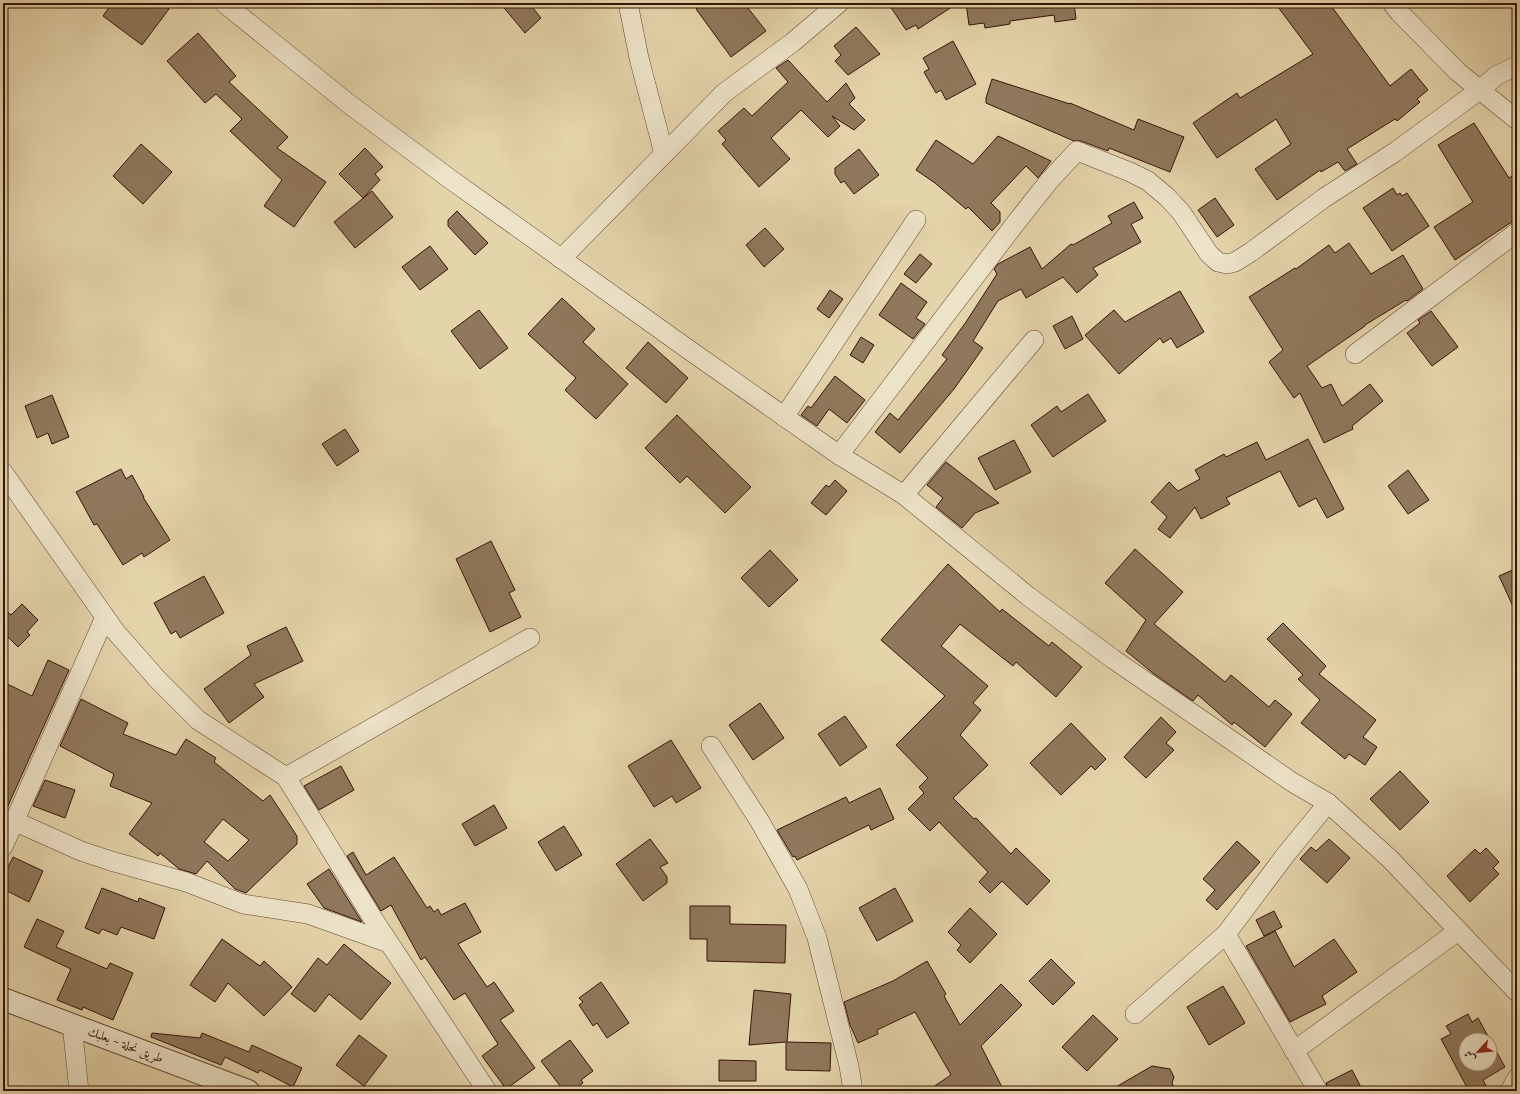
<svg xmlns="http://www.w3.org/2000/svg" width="1520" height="1094" font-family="Cardo,Amiri,serif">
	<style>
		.building { fill: #90785c; stroke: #351407; fill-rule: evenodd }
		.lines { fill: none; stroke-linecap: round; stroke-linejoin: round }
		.minor-casing { stroke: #614430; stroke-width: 20 }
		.tertiary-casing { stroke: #614430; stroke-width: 24 }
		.minor { stroke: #ede3c8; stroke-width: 19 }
		.tertiary { stroke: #ede3c8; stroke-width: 22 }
		.labels { text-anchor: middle; stroke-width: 3; stroke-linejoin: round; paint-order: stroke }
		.street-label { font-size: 13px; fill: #351407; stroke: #ede3c8 }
	</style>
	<rect width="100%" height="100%" fill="#e4d4aa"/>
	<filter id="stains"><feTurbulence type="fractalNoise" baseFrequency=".005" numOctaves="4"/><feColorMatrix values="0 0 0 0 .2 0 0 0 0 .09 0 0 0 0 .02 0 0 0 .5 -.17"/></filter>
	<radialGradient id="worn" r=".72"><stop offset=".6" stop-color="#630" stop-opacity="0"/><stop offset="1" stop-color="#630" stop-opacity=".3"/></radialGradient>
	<g class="building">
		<path d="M112,3h49l8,6 -27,36 -39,-29z"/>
		<path d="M500,3h29l12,15 -16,15z"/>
		<path d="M703,3h41l22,28 -35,26 -35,-48z"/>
		<path d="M888,3h70l-40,26 -2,-4 -10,5z"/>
		<path d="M966,3h108l2,16 -21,3 -1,-7 -44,6v3l-25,4 -1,-5 -15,2z"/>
		<path d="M1275,3h54l61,83 21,-17 17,21 -11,9 3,3 -23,19 -2,-2 -48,30 10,15 -12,7 -7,-9 -17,10 -1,-2 -43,30 -22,-31 36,-25 -15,-25 -59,39 -24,-35 44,-30 3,5 73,-44z"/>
		<path d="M856,27l24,27 -32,21 -13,-14 6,-6 -7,-9z"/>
		<path d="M198,33l38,43 -7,6 59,55 -11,11 49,34 -32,45 -30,-21 18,-26 -52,-49 12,-12 -26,-25 -11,9 -38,-42z"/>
		<path d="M953,41l23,43 -30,16 -5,-10 -5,3 -12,-21 5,-3 -6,-11z"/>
		<path d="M788,60l39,42 19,-19 9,15 -6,6 16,16 -11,10 -22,-14 8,10 -12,11 -27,-27 -30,28 19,21 -31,28 -37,-43 4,-4 -8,-9 26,-23 8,8 36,-34 -12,-14z"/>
		<path d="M992,79l78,25v-1l64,27 4,-11 46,18 -14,35 -61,-24 -1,3 -27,-10h-7l-88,-38v-5z"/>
		<path d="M1474,123l35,55 8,-5v48l-7,2 -55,37 -21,-33 39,-25 -35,-57z"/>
		<path d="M998,136l53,25 -13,17 -12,-12 -35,37 9,9v10l-8,9 -24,-24 -2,2 -31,-26 -19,-13 20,-30 37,24z"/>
		<path d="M141,144l31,28 -29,32 -30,-28z"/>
		<path d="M365,148l18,19 -8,7 5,6 -17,18 -24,-24z"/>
		<path d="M859,149l20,26 -25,19 -10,-13 -3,2 -6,-9v-6z"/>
		<path d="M1393,188l4,7 3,-2 2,3 5,-3 22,33 -37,25 -29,-43z"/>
		<path d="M372,191l21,26 -38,31 -21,-26z"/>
		<path d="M1215,198l19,27 -17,12 -19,-27z"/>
		<path d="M1134,202l9,16 -12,6 10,18 -48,26 5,7 -21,18 -14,-16 -37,21 -5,-9 -23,12 -25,40 10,7 -29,41 -54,64 -25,-21 15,-19 8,7 49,-61 -5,-4 24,-33 31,-48 -3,-5 4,-5 32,-17 12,22 29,-25 2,1 39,-22 -4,-7z"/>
		<path d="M457,211l31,32 -13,12 -27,-29v-6z"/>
		<path d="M765,228l19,21 -20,18 -18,-22z"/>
		<path d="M1349,243l22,31 32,-19 20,34 -16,12 -1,-1 -41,25v1l-58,40 15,22 9,-4 11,22 28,-22 13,17 -31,25 1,3 -29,14 -24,-50 -6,5 -25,-36 14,-12 -34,-53 46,-29 1,1 33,-24 6,8z"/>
		<path d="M430,246l18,23 -28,21 -18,-23z"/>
		<path d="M920,254l12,10 -16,19 -12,-9z"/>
		<path d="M901,283l26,19 -11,16 9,6 -12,15 -34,-24z"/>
		<path d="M830,290l13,9 -14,19 -12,-9z"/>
		<path d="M1180,291l24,41 -27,16 -6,-10 -8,5 -3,-5 -41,36 -34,-39 29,-25 11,12z"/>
		<path d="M562,298l33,31 -12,13 45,42 -32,35 -31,-29 11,-12 -48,-44z"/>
		<path d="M479,310l29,38 -28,21 -29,-38z"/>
		<path d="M1431,311l27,36 -26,19 -25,-33 13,-10 -2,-3z"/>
		<path d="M1072,316l11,23 -18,10 -12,-23z"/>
		<path d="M861,337l13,8 -11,18 -13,-8z"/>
		<path d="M648,342l40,36 -22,25 -40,-35z"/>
		<path d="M835,376l30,24 -18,23 -18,-14 -12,17 -16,-11 7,-9 3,2z"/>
		<path d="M1088,394l18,27 -53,36 -22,-32 26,-19 4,6z"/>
		<path d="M52,395l17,42 -17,7 -4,-11 -11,5 -12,-32z"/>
		<path d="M677,415l74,72 -26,26 -38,-37 -7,7 -35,-35z"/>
		<path d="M345,429l14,22 -22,15 -15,-22z"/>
		<path d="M1308,439l36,70 -17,9 -11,-20 -17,9 -19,-36 -54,27 4,6 -29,15 -6,-12 -25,31 -12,-9 9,-12 -16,-15 18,-20 9,9 22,-12 -5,-9 29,-16 2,3 31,-15 9,18z"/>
		<path d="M1014,440l17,32 -36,18 -17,-32z"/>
		<path d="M946,462l53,41 -24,10 -13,15 -26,-21 7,-9 -16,-13z"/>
		<path d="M121,469l5,10 6,-4 12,22h-1l27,43 -26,17 -2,-4 -19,12 -26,-41 -3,1 -18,-33z"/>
		<path d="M1408,470l21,30 -21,14 -20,-28z"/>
		<path d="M835,480l12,11 -21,24 -15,-12 15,-18 3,2z"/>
		<path d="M491,541l24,49 -6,3 12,24 -31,15 -34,-73z"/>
		<path d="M1135,549l48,43 -29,32 71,58 6,-7 38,32 6,-7 17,14 -27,33 -31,-25 -2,3 -34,-30 -5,6 -39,-27 -28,-23 20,-31 -41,-37z"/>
		<path d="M770,550l28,30 -29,27 -28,-29z"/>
		<path d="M948,564l52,48 2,-3 47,37 3,-4 30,25 -26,30 -40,-35 -3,4 -53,-42 -19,22 47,40 -15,17 8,7 -21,25 28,30 -35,33 21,21 2,-1 35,36 5,-6 34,33 -23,24 -25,-24 -12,12 -11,-11 9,-10 -49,-50 -9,9 -22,-22 16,-16 -5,-6 9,-9 -32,-33 49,-49 -64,-56z"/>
		<path d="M1517,568v47l-18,-39z"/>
		<path d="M204,576l20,37 -44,25 -4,-7 -5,3 -17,-31z"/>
		<path d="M22,604l16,16 -11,12 3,3 -12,12 -15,-15v-24l8,7z"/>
		<path d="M1283,623l43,43 -7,8 57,46 -13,17 14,10 -12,18 -16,-11 -4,5 -44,-36 19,-23 -22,-21 5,-4 -36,-36z"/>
		<path d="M286,627l17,34 -49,23 10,13 -35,26 -25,-34 47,-34 -4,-9z"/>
		<path d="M48,660l21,10 -66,147v-135l29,14z"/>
		<path d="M81,699l47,24 -5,11 53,21 10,-16 30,19 -2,4 49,39 7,-6 27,41v8l-51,49 -11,-4 -28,-28 -11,13 -17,-5 -19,-16 -2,3 -29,-22 23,-31 -42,-17 4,-12 -54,-28zM223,819l26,21 -21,21 -24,-19z"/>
		<path d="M760,703l24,35 -31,22 -24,-35z"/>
		<path d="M845,716l22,31 -27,19 -22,-32z"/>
		<path d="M1161,717l15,15 -10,11 8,7 -28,28 -22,-21z"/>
		<path d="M1071,723l35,36 -11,11 -4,-4 -30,29 -31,-32z"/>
		<path d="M671,740l30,48 -25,15 -4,-7 -18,11 -26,-41z"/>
		<path d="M341,766l13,24 -35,20 -15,-24z"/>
		<path d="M1400,771l29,31 -29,28 -30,-31z"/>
		<path d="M45,780l30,10 -10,28 -32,-12z"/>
		<path d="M880,788l14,31 -23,11 -2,-5 -72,35 -2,-4 -2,1 -16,-27 69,-33 3,6z"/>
		<path d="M494,805l13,23 -32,18 -13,-22z"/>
		<path d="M564,826l18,29 -26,16 -18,-29z"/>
		<path d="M650,839l18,24 -8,4 7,10v6l-24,18 -27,-37z"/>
		<path d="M1329,839l21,19 -23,25 -27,-24 11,-12 5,4z"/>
		<path d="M1237,841l23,21 -43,48 -11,-10 9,-10 -12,-11z"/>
		<path d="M1486,848l13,14 -6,6 6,6 -29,28 -23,-26 28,-27 5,5z"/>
		<path d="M353,852l13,23 28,-18 33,51 3,-2 4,6 4,-3 3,6 24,-12 16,29 -23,12 29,43 7,-5 20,29 -14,9 35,48 -29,21 -24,-33 16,-12 -33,-51 -11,7 -29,-43 -4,3 -30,-55 -10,6 -34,-55z"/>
		<path d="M13,857l30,14 -14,31 -26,-13v-11z"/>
		<path d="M329,869l33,53 -38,-14 -17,-24z"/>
		<path d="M102,888l36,14 1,-4 26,10 -11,31 -33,-12 -4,8 -15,-6 -3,5 -14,-6z"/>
		<path d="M895,888l18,33 -36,20 -18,-33z"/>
		<path d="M690,906h40v18l56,1 -1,38 -78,-2v-22h-17z"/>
		<path d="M970,908l27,26 -27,29 -13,-13 4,-5 -13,-13z"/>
		<path d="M1274,911l8,16 -18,9 -8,-16z"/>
		<path d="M37,919l27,12 -8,16 51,22 3,-6 23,10 -20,47 -30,-13 -1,3 -25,-10 14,-31 -47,-22z"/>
		<path d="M1275,931l19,36 40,-28 23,33 -35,24 4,8 -36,18 -44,-76z"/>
		<path d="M222,939l38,27 4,-5 28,26 -28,29 -36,-33 -13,19 -25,-17z"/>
		<path d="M344,944l47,39 -30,37 -32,-26 -14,18 -24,-18 27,-36 9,7z"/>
		<path d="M1051,959l24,24 -22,22 -24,-24z"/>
		<path d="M927,961l19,33 -2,2 16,29 41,-41 21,21 -41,41 23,45h-77l24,-16 -36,-63 -38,18 1,4 -20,9 -8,-18 -6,-23 49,-21z"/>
		<path d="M601,982l28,41 -22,15 -10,-15 -4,3 -14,-21 4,-3 -4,-4z"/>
		<path d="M1223,986l22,37 -36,22 -22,-38z"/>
		<path d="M754,990l37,4 -4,48 44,1 -1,28 -44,-1v-28l-37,3z"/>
		<path d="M1468,1014l4,8 6,-4 27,49 -22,13 6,11h-20l-28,-52 10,-5 -5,-8zM1466,1040h24v24h-24z"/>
		<path d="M1093,1015l25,24 -31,32 -25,-24z"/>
		<path d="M152,1033l48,5 2,-5 47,19 3,-7 50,23 -9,19 -33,-17 -2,3 -33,-16 -4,8 -70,-28z"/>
		<path d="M359,1035l28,21 -23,30 -28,-21z"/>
		<path d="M570,1040l23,31 -12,9 2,3 -11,8h-8l-23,-30z"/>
		<path d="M719,1060l37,1v20h-37z"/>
		<path d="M1152,1066l18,3 4,8 -2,6 4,8h-67z"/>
		<path d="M1352,1070l11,21h-34l-3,-8z"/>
	</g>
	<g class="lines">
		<g class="minor-casing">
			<g id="minor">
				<path d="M224,3l125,101 101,75 242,173 147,103 65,40 124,101 85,63 179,123 36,21 62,56 127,133"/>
				<path d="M628,3l11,55 25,96"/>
				<path d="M1392,3l7,9 59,60 59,48"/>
				<path d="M561,259l163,-166 69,-51 46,-39"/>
				<path d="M1355,354l162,-122"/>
				<path d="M784,417l132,-197"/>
				<path d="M839,455l176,-231 34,-43 28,-30 53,21 18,9 19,16 14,15 28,42 9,8 9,2 8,-2 16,-10 73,-54 71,-46 86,-63 16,-14 20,-9"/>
				<path d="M3,472l112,159 43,49 40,40 88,57 86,140 115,174"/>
				<path d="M904,495l130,-155"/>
				<path d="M711,746l48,74 39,69 19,49 32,128 4,25"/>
				<path d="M286,777l244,-139"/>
				<path d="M14,821l67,30 30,10 75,21 57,22 65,10 81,29"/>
				<path d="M3,847l102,-230"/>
				<path d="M1226,934l92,157"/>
				<path d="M1135,1014l91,-80 61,-81 41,-50"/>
				<path d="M72,1024l7,67"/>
				<path d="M1294,1051l164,-120"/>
				<path d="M1510,1091l7,-13"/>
			</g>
		</g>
		<g class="tertiary-casing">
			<path id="tertiary" d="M3,999l245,92"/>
		</g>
		<use href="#minor" class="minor"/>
		<use href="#tertiary" class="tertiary"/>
	</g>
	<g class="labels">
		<g class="street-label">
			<text transform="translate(126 1044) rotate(21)" y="5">طريق نحلة - بعلبك</text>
		</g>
	</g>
	<rect width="1520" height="1094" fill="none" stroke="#e4d4aa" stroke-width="16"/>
	<rect x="4" y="4" width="1512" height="1086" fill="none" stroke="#351407" stroke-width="2"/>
	<rect x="8" y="8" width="1504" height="1078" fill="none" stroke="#351407"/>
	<g transform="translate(1478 1052) rotate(243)"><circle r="19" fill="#ede3c8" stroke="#a3907b"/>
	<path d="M0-3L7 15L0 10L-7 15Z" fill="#8f2418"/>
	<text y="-6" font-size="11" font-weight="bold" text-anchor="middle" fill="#351407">ش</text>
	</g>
	<rect width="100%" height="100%" filter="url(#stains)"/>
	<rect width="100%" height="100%" fill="url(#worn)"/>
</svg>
